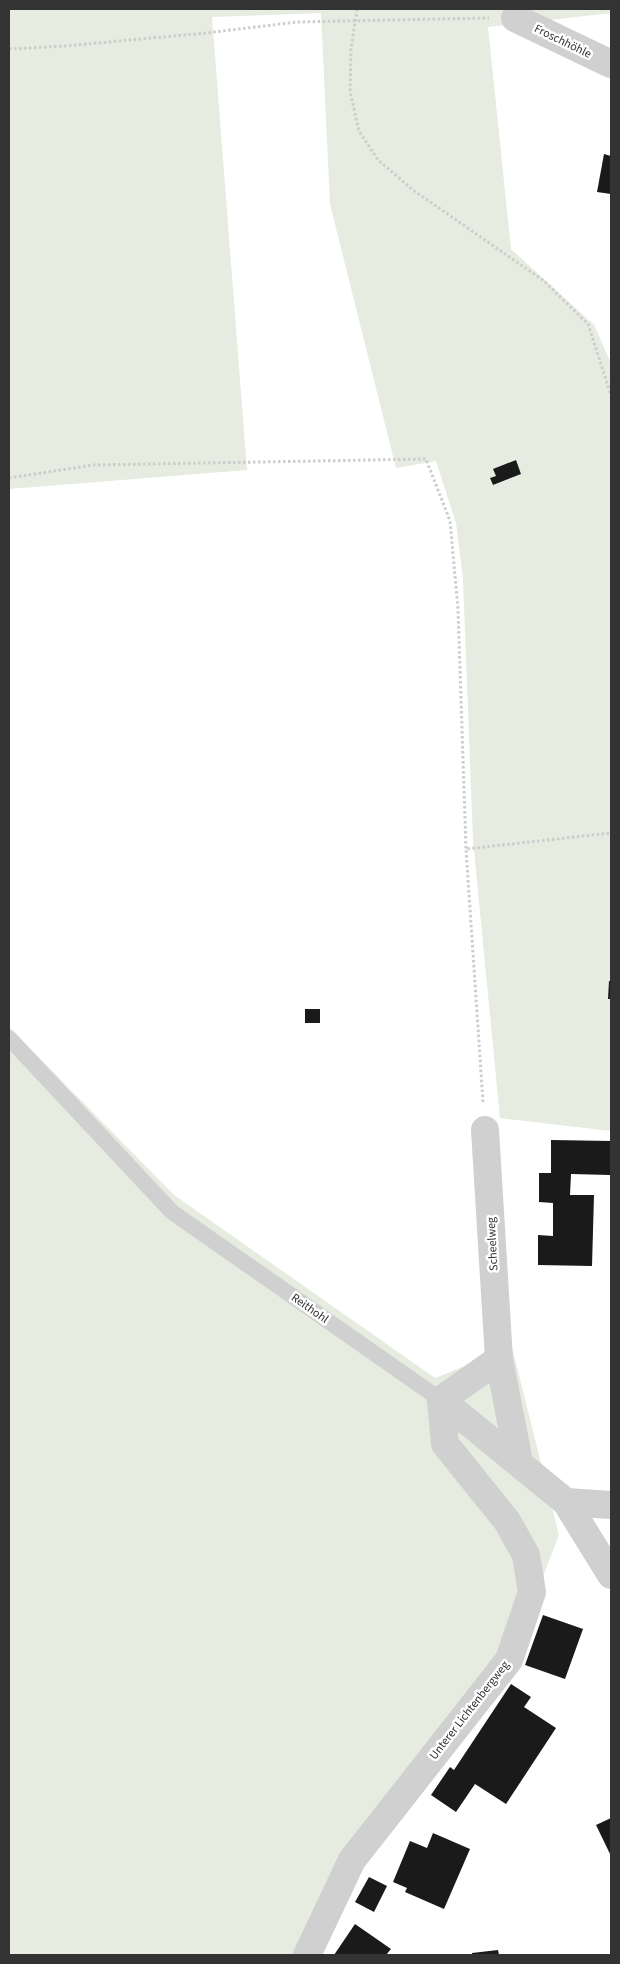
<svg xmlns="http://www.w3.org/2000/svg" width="620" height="1964" font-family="'Source Sans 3',sans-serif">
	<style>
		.green { fill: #e6ecdf }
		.building { fill: #1a1a1a }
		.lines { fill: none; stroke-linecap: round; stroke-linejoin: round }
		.path { stroke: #cdcdcd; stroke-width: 3; stroke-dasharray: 2.5 2.5; stroke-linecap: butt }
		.service { stroke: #d0d0d0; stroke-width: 16 }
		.minor { stroke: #d0d0d0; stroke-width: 28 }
		.labels { text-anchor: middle; stroke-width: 5; stroke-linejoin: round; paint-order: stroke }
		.street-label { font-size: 12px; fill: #333; stroke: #fff }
	</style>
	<rect width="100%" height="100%" fill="#fff"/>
	<g class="green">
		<path d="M9,9h602v4l-123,14 23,222 83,76 17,38v768l-111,-13 -27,-278 -10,-261 -7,-56 -20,-62 -40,7 -66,-264 -9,-191 -109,4 35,453 -238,19z"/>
		<path d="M9,1027l165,168 261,183 77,-31 47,188 -54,140 -146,185 -46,95h-304z"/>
	</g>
	<g class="building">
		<path d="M604,154l7,2v38l-14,-2z"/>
		<path d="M516,460l5,14 -28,11 -3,-7 6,-2 -3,-7z"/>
		<path d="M609,981h2v18h-3z"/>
		<rect x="305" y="1009" width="15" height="14"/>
		<path d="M551,1140l60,1 -1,34 -39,-1 -1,21h24l-2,71 -54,-1v-30l15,1v-33l-14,-1v-29h12z"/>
		<path d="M543,1615l40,14 -18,50 -40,-14z"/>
		<path d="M511,1684l20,13 -7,10 32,21 -50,76 -31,-20 -19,28 -25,-17 19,-28 4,3z"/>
		<path d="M611,1818v38l-15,-31z"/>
		<path d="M433,1833l37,16 -26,60 -39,-17 2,-4 -14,-6 17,-41 17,7z"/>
		<path d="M369,1877l18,9 -13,26 -19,-10z"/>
		<path d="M355,1924l36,25 -5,6h-52z"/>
		<path d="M498,1950l1,5h-27v-2z"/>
	</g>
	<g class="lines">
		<g class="path">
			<path d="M357,9l-6,41 -1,41 9,40 19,29 35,30 131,91 44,43 23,71"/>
			<path d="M9,49l56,-3 141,-13 91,-11 192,-4"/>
			<path d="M9,478l84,-13 333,-6 24,62 8,88 8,240"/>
			<path d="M483,1102l-17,-253 145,-16"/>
		</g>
		<path class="service" d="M9,1038l163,174 269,188"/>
		<g class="minor">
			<path d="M515,18l96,46"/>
			<path d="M485,1130l14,229 20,103"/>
			<path d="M441,1400l125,102 45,73"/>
			<path d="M441,1400l58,-41"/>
			<path d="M566,1502l45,3"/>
			<path d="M307,1955l45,-95 157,-200 23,-68 -6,-37 -19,-34 -62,-77 -4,-44"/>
		</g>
	</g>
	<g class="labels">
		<g class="street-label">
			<text transform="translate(563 41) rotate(26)" y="4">Froschhöhle</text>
			<text transform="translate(492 1244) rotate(-93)" y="4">Scheelweg</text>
			<text transform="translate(310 1308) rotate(35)" y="4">Reithohl</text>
			<text transform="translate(469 1710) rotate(-52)" y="4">Unterer Lichtenbergweg</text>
		</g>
	</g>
	<rect width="620" height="1964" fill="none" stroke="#333333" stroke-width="20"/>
</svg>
